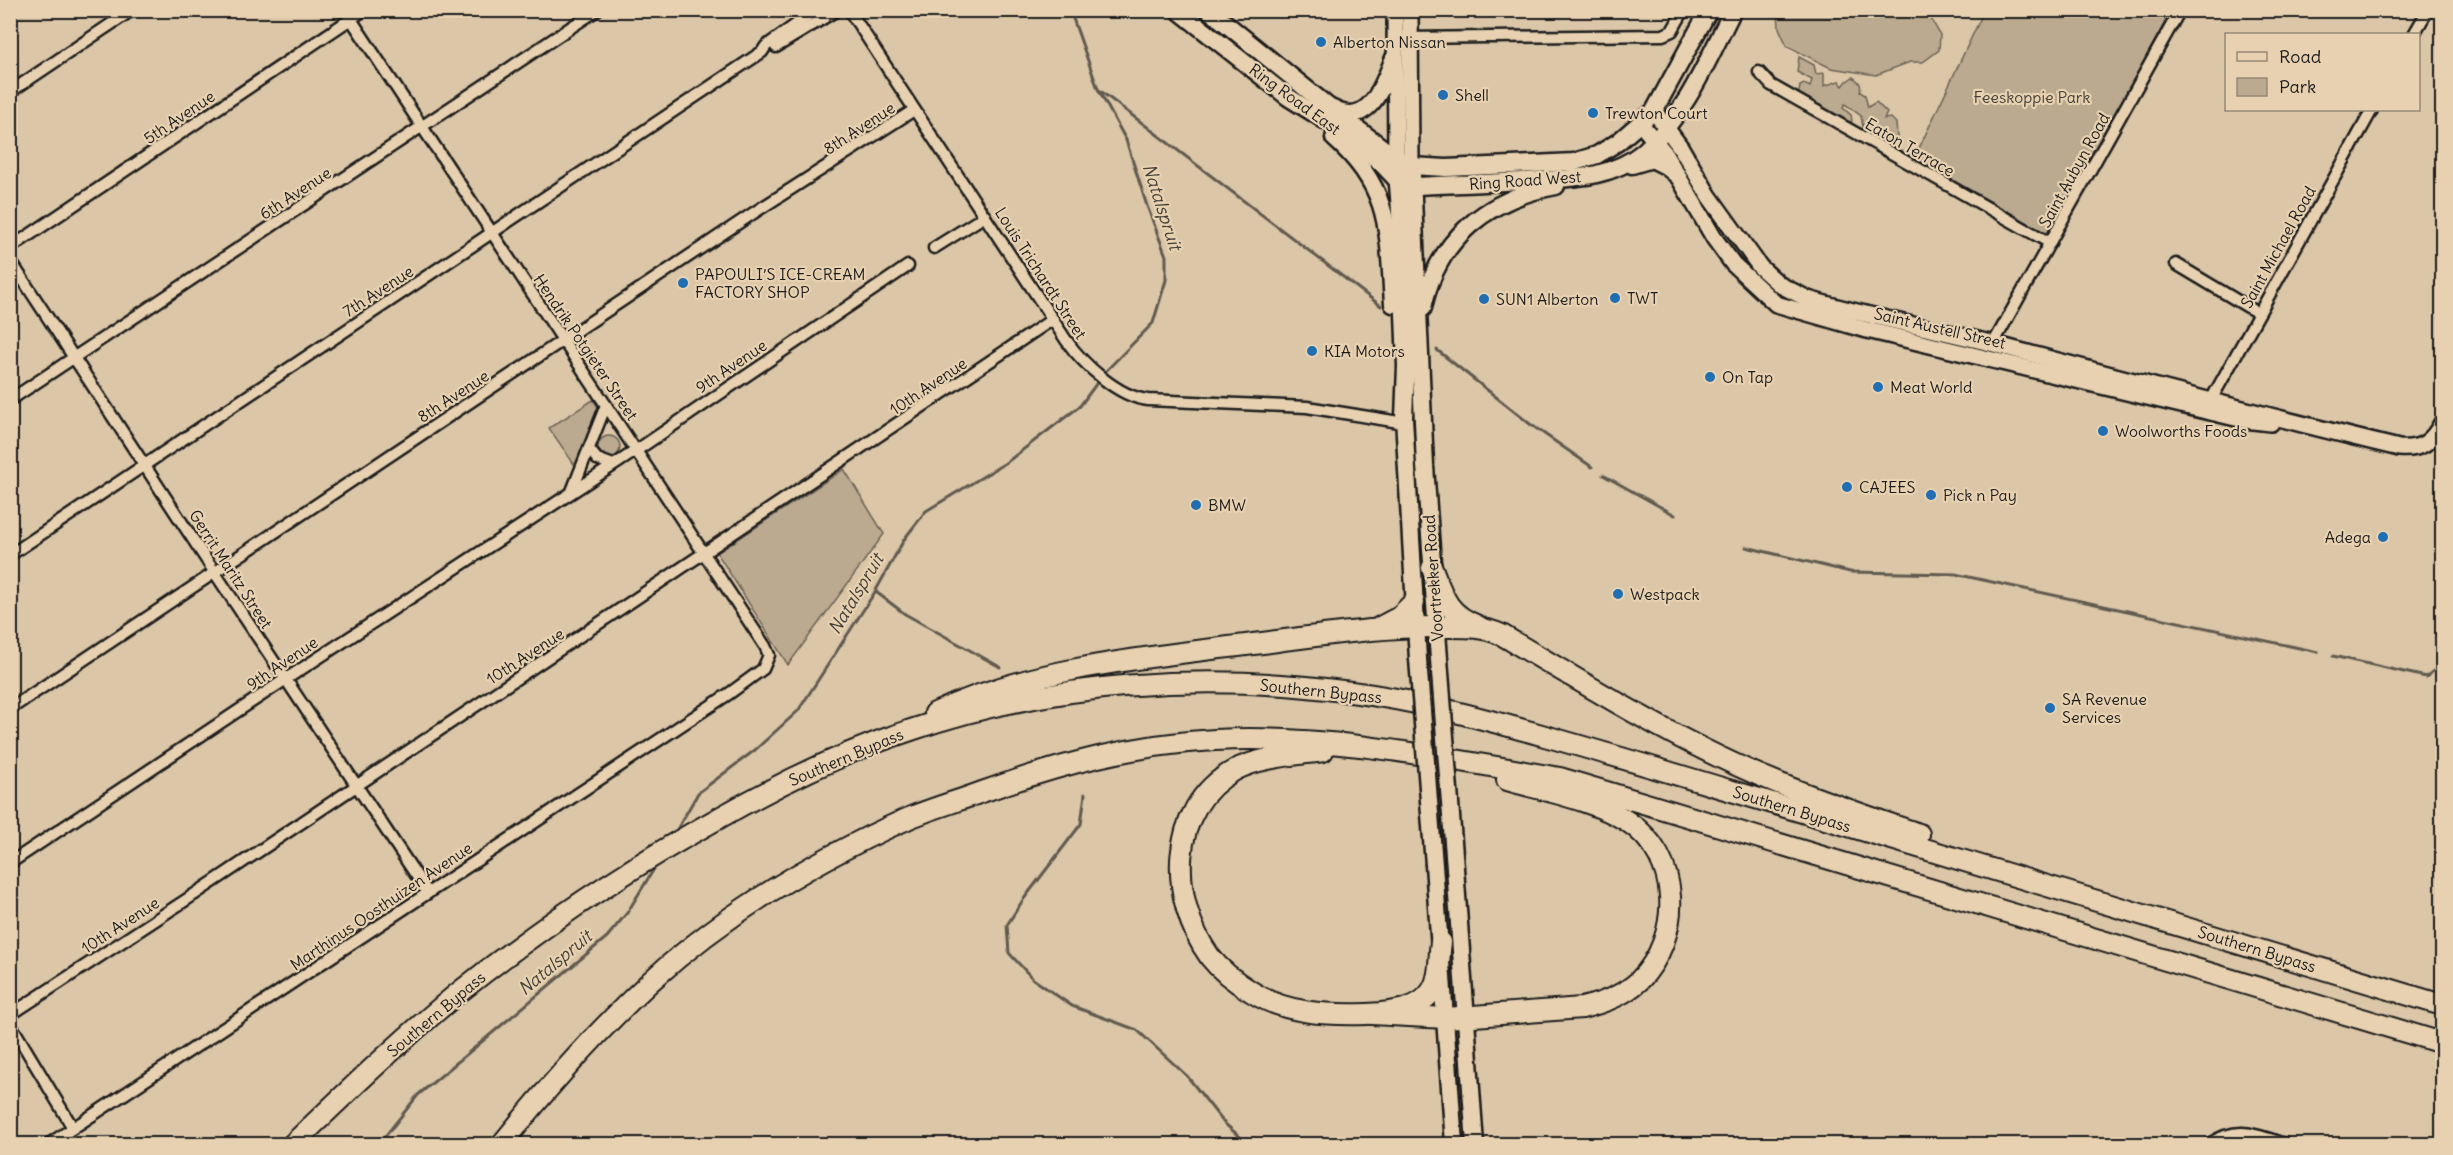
<svg xmlns="http://www.w3.org/2000/svg" width="2453" height="1155" font-family="Delius,sans-serif">
	<style>
		.green { fill: #bbaa90; stroke: #6c6356; stroke-width: 1.5 }
		.lines { fill: none; stroke-linecap: round; stroke-linejoin: round }
		.stream { stroke: #615a4f; stroke-width: 3 }
		.street-casing { stroke: #1c1c1c; stroke-width: 15 }
		.secondary-casing { stroke: #1c1c1c; stroke-width: 20 }
		.primary-casing { stroke: #1c1c1c; stroke-width: 21 }
		.highway-casing { stroke: #1c1c1c; stroke-width: 24 }
		.street { stroke: #e7d1b0; stroke-width: 10 }
		.secondary { stroke: #e7d1b0; stroke-width: 15 }
		.primary { stroke: #e7d1b0; stroke-width: 16 }
		.highway { stroke: #e7d1b0; stroke-width: 20 }
		.primary-bridge-casing { stroke: #1c1c1c; stroke-width: 21; stroke-linecap: butt }
		.primary-bridge { stroke: #e7d1b0; stroke-width: 16 }
		.poi-dot { fill: #1f6fb2; stroke: #e7d1b0; stroke-width: 2 }
		.labels { text-anchor: middle; stroke-width: 4.5; stroke-linejoin: round; paint-order: stroke }
		.poi-label { font-size: 16px; fill: #1c1c1c; stroke: #e7d1b0; text-anchor: start }
		.park-label { font-size: 16px; fill: #444039; stroke: #e7d1b0 }
		.street-label { font-size: 16px; fill: #1c1c1c; stroke: #e7d1b0 }
		.water-label { font-size: 18px; font-style: italic; fill: #44403a; stroke: #e7d1b0 }
	</style>
	<rect width="100%" height="100%" fill="#dbc6a7"/>
	<filter id="ink" filterUnits="userSpaceOnUse"><feTurbulence type="fractalNoise" baseFrequency=".0167" numOctaves="2"/><feDisplacementMap in="SourceGraphic" scale="12" xChannelSelector="R" yChannelSelector="G"/><feConvolveMatrix kernelMatrix="1 2 1 2 8 2 1 2 1" color-interpolation-filters="sRGB"/></filter>
	<g filter="url(#ink)">
		<g class="green">
			<path d="M1778,11h149l13,24 -1,15 -16,12h-13l-34,13 -45,-7 -44,-22 -8,-18z"/>
			<path d="M1984,11h187l-123,226 -135,-76z"/>
			<path d="M1799,57l15,8 2,9 8,-1v13l15,-5 4,5 4,-5 6,-4c6,5 9,7 7,15l5,3 3,12 8,-5 11,11 -3,6 7,-1 5,5 1,14 -5,6 -29,-16 -2,-11 -16,-12 -2,4 8,7 1,6 -5,2 -49,-26 2,-11 4,-2 6,3 2,-7 -15,-8z"/>
			<path d="M593,400l8,11 -23,59 -29,-42z"/>
			<circle cx="609" cy="447" r="11"/>
			<path d="M2442,468v300l-5,-17 3,-277z"/>
			<path d="M844,469l40,65 -96,131 -71,-112z"/>
		</g>
		<g class="lines">
			<g class="stream">
				<path d="M1070,10l28,79 28,51 21,66 19,50v24l-13,43 -50,51"/>
				<path d="M1099,90l282,216"/>
				<path d="M1437,350l93,74 62,43"/>
				<path d="M1603,475l72,40"/>
				<path d="M1746,547l104,25 105,2 363,78"/>
				<path d="M876,592l29,22 95,53"/>
				<path d="M2333,656l93,21 16,-13"/>
				<path d="M1085,794l-4,30 -58,76 -16,25 2,28 24,26 39,27 65,24 50,46 37,47 24,21"/>
				<path d="M675,833l23,-40 57,-43 43,-39 77,-119 30,-54 21,-27 81,-49 73,-56 19,-26"/>
				<path d="M379,1144l39,-49 189,-158 20,-24 30,-49"/>
			</g>
			<g class="street-casing">
				<g id="street">
					<path d="M849,10l217,330c17,24 52,57 82,60l159,7 98,16"/>
					<path d="M2414,34l14,-24"/>
					<path d="M1405,38l258,-3 9,-4 12,-21"/>
					<path d="M776,47l61,-37"/>
					<path d="M1759,72l12,13 279,158"/>
					<path d="M10,92l122,-82"/>
					<path d="M10,248l354,-238"/>
					<path d="M934,248l51,-32"/>
					<path d="M10,260l205,313 213,320"/>
					<path d="M2176,264l82,49"/>
					<path d="M1993,344l187,-334"/>
					<path d="M10,400l587,-390"/>
					<path d="M2211,400l161,-290"/>
					<path d="M589,449l8,10 16,6"/>
					<path d="M572,491l34,-86"/>
					<path d="M10,555l752,-503 4,-6 50,-36"/>
					<path d="M10,709l742,-495 162,-104"/>
					<path d="M10,863l276,-184 351,-229 271,-184"/>
					<path d="M10,1015l179,-117 864,-579"/>
					<path d="M10,1023l63,105"/>
					<path d="M49,1144l681,-451 33,-24 6,-14 -4,-9 -420,-636"/>
					<path d="M2209,1144c29,-19 45,-10 76,0"/>
				</g>
			</g>
			<g class="secondary-casing">
				<g id="secondary">
					<path d="M1395,10l1,148"/>
					<path d="M1410,10l1,156"/>
					<path d="M1654,111l27,37 28,48 51,71 20,18 28,14c61,18 124,29 186,45 135,36 270,71 405,104 22,2 33,-6 43,-25"/>
					<path d="M1640,123l24,29 50,86 19,26 43,40 87,25 381,91 27,3"/>
				</g>
			</g>
			<g class="primary-casing">
				<g id="primary">
					<path d="M1178,10l110,87 43,27 51,40 15,16 15,6c37,-1 73,-3 110,-5 42,-3 86,0 121,-29 43,-37 65,-93 90,-142"/>
					<path d="M1209,10l116,94 71,54 15,8 35,2 128,-6 23,-7 21,-13 36,-31 55,-101"/>
					<path d="M1333,109c37,20 51,-26 61,-51"/>
					<path d="M1334,138c58,51 54,94 59,166"/>
					<path d="M1632,165l20,-6 14,7 12,10"/>
					<path d="M1397,172l3,38 6,156 -2,52 14,241"/>
					<path d="M1412,176l13,290 14,193"/>
					<path d="M1423,308c14,-69 65,-110 133,-122"/>
					<path d="M1434,865l20,279"/>
					<path d="M1455,868l20,276"/>
				</g>
			</g>
			<g class="highway-casing">
				<g id="highway">
					<path d="M1432,568c11,29 15,46 46,58"/>
					<path d="M1380,627l19,-10 15,-15"/>
					<path d="M935,713c103,-49 230,-57 342,-72 55,-7 111,-15 167,-14 21,0 38,-1 58,8 90,53 179,109 276,148 46,19 94,35 141,51"/>
					<path d="M1323,751c-28,4 -63,6 -88,19 -69,38 -66,130 -25,187 11,14 27,26 42,35 34,22 76,23 114,22 27,-1 64,-4 71,-36 3,-11 2,-24 4,-36"/>
					<path d="M1372,1014l74,4 136,-10c21,-5 41,-12 57,-27 44,-45 43,-124 -12,-160 -33,-21 -82,-30 -120,-41"/>
					<path d="M293,1144c53,-51 107,-103 164,-150 82,-66 170,-125 262,-176 61,-35 125,-66 192,-88 140,-48 294,-58 440,-38 65,8 130,26 194,44 75,21 149,44 224,66 225,67 449,135 673,203"/>
					<path d="M502,1144c46,-57 95,-113 149,-163 75,-68 166,-122 258,-163 24,-10 49,-17 73,-26 76,-27 152,-48 233,-52 116,-6 232,19 345,38l882,265"/>
				</g>
			</g>
			<use href="#street" class="street"/>
			<use href="#secondary" class="secondary"/>
			<use href="#primary" class="primary"/>
			<use href="#highway" class="highway"/>
			<g class="primary-bridge-casing">
				<g id="primary-bridge">
					<path d="M1418,659l16,206"/>
					<path d="M1439,659l16,209"/>
				</g>
			</g>
			<use href="#primary-bridge" class="primary-bridge"/>
		</g>
	</g>
	<g class="poi-dot">
		<circle cx="1321" cy="42" r="6"/>
		<circle cx="1443" cy="95" r="6"/>
		<circle cx="1593" cy="113" r="6"/>
		<circle cx="683" cy="283" r="6"/>
		<circle cx="1615" cy="298" r="6"/>
		<circle cx="1484" cy="299" r="6"/>
		<circle cx="1312" cy="351" r="6"/>
		<circle cx="1710" cy="377" r="6"/>
		<circle cx="1878" cy="387" r="6"/>
		<circle cx="2103" cy="431" r="6"/>
		<circle cx="1847" cy="487" r="6"/>
		<circle cx="1931" cy="495" r="6"/>
		<circle cx="1196" cy="505" r="6"/>
		<circle cx="2383" cy="537" r="6"/>
		<circle cx="1618" cy="594" r="6"/>
		<circle cx="2050" cy="708" r="6"/>
	</g>
	<g class="labels">
		<g class="poi-label">
			<text x="1333" y="48">Alberton Nissan</text>
			<text x="1455" y="101">Shell</text>
			<text x="1605" y="119">Trewton Court</text>
			<text x="695" y="280">PAPOULI’S ICE-CREAM<tspan x="695" dy="18">FACTORY SHOP</tspan></text>
			<text x="1627" y="304">TWT</text>
			<text x="1496" y="305">SUN1 Alberton</text>
			<text x="1324" y="357">KIA Motors</text>
			<text x="1722" y="383">On Tap</text>
			<text x="1890" y="393">Meat World</text>
			<text x="2115" y="437">Woolworths Foods</text>
			<text x="1859" y="493">CAJEES</text>
			<text x="1943" y="501">Pick n Pay</text>
			<text x="1208" y="511">BMW</text>
			<text x="2371" y="543" text-anchor="end">Adega</text>
			<text x="1630" y="600">Westpack</text>
			<text x="2062" y="705">SA Revenue<tspan x="2062" dy="18">Services</tspan></text>
		</g>
		<g class="park-label">
			<text x="2032" y="103">Feeskoppie Park</text>
		</g>
		<g class="street-label">
			<text transform="translate(1295 99) rotate(36)" y="6">Ring Road East</text>
			<text transform="translate(179 117) rotate(-34)" y="6">5th Avenue</text>
			<text transform="translate(859 128) rotate(-33)" y="6">8th Avenue</text>
			<text transform="translate(1910 147) rotate(30)" y="6">Eaton Terrace</text>
			<text transform="translate(2074 170) rotate(-61)" y="6">Saint Aubyn Road</text>
			<text transform="translate(1525 180) rotate(-4)" y="6">Ring Road West</text>
			<text transform="translate(295 193) rotate(-33)" y="6">6th Avenue</text>
			<text transform="translate(2278 247) rotate(-61)" y="6">Saint Michael Road</text>
			<text transform="translate(1041 273) rotate(57)" y="6">Louis Trichardt Street</text>
			<text transform="translate(378 291) rotate(-33)" y="6">7th Avenue</text>
			<text transform="translate(1940 328) rotate(13)" y="6">Saint Austell Street</text>
			<text transform="translate(586 347) rotate(56)" y="6">Hendrik Potgieter Street</text>
			<text transform="translate(731 366) rotate(-34)" y="6">9th Avenue</text>
			<text transform="translate(928 386) rotate(-34)" y="6">10th Avenue</text>
			<text transform="translate(453 396) rotate(-33)" y="6">8th Avenue</text>
			<text transform="translate(231 569) rotate(57)" y="6">Gerrit Maritz Street</text>
			<text transform="translate(1433 578) rotate(-94)" y="6">Voortrekker Road</text>
			<text transform="translate(525 656) rotate(-33)" y="6">10th Avenue</text>
			<text transform="translate(282 663) rotate(-34)" y="6">9th Avenue</text>
			<text transform="translate(1321 691) rotate(6)" y="6">Southern Bypass</text>
			<text transform="translate(846 757) rotate(-23)" y="6">Southern Bypass</text>
			<text transform="translate(1792 809) rotate(17)" y="6">Southern Bypass</text>
			<text transform="translate(381 906) rotate(-34)" y="6">Marthinus Oosthuizen Avenue</text>
			<text transform="translate(120 925) rotate(-33)" y="6">10th Avenue</text>
			<text transform="translate(2257 949) rotate(17)" y="6">Southern Bypass</text>
			<text transform="translate(436 1014) rotate(-40)" y="6">Southern Bypass</text>
		</g>
		<g class="water-label">
			<text transform="translate(1162 207) rotate(72)" y="6">Natalspruit</text>
			<text transform="translate(856 594) rotate(-59)" y="6">Natalspruit</text>
			<text transform="translate(555 963) rotate(-40)" y="6">Natalspruit</text>
		</g>
	</g>
	<rect width="2453" height="1155" fill="none" stroke="#e7d1b0" stroke-width="36"/>
	<rect x="18" y="18" width="2417" height="1119" fill="none" stroke="#1c1c1c" stroke-width="2" filter="url(#ink)"/>
	<rect x="2225" y="33" width="195" height="78" fill="#e7d1b0" stroke="#968975" stroke-width="1.5"/>
	<rect x="2237" y="52" width="30" height="9" fill="#e7d1b0" stroke="#968975" stroke-width="1.5"/>
	<text x="2279" y="63" font-size="18" fill="#1c1c1c">Road</text>
	<rect x="2237" y="78" width="30" height="18" fill="#bbaa90" stroke="#968975" stroke-width="1.5"/>
	<text x="2279" y="93" font-size="18" fill="#1c1c1c">Park</text>
</svg>
